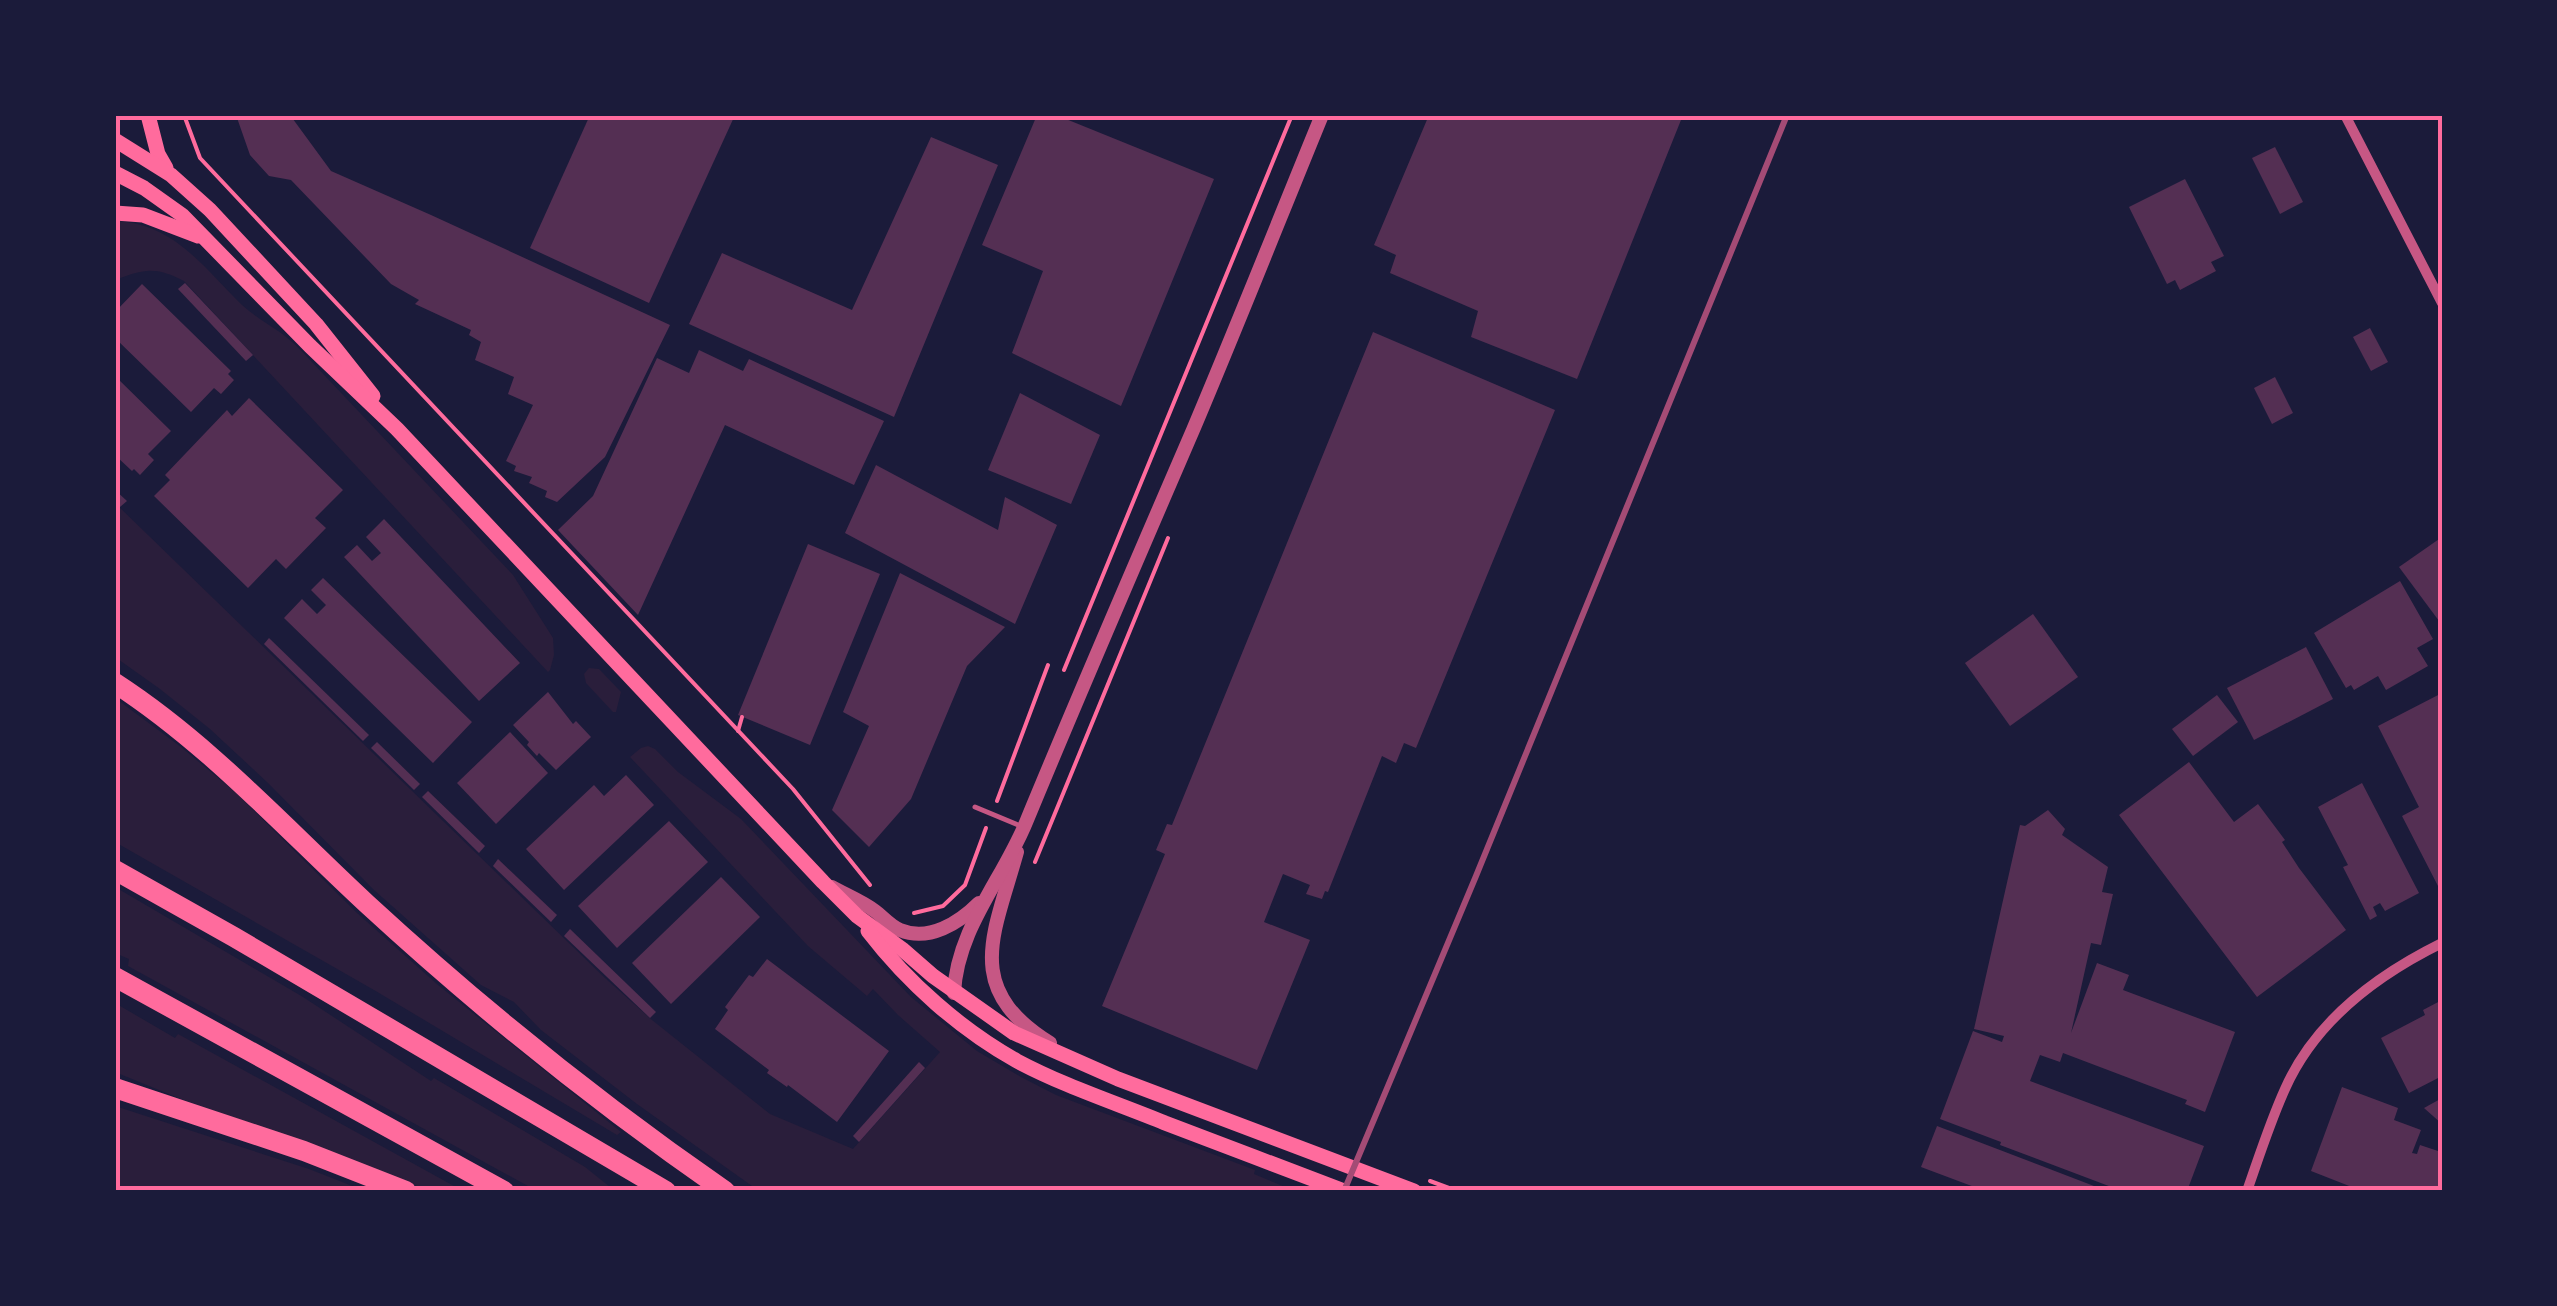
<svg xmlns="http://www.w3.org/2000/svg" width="2557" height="1306" font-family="'Space Grotesk',sans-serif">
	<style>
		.green { fill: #2a1e3b }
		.building { fill: #542f53 }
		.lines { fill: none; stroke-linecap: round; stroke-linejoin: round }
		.path { stroke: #ff6b9d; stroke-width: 4 }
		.service { stroke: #c65784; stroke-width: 5 }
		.minor { stroke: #c65784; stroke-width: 10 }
		.tertiary { stroke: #c65784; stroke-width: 14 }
		.secondary { stroke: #ff6b9d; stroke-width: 15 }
		.motorway { stroke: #ff6b9d; stroke-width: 20 }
		.rail { stroke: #a44b75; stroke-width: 6 }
		.neatline { fill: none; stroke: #ff6b9d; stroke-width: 4 }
	</style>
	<rect width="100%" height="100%" fill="#1b1b3a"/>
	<g class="green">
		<path d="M115,221c59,2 89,47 127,84 12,11 26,19 39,28 11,8 20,17 29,27l203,215 40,63 1,17 -4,15 -2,2 -364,-391c-29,-15 -40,-12 -69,-1z"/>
		<path d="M115,503l490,475 47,42 118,94 83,35 87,-97 -42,-37 -25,-26 -6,7 -59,-50 -178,-189 11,-9 7,-2 7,3 23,23 63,47 170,178 66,54 44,26 35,18 199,75 -1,4 41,17h-536l-122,-87 -96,-74 -27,-28 -33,-17 -107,-95 -107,-108 -57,-53 -50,-40 -45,-32z"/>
		<path d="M589,668l10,1 22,23 -5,20h-3l-27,-29 -2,-9z"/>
		<path d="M115,698l66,49 54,45 122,121 81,72 183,147 -4,3 -243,-145 -259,-148z"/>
		<path d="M115,887l188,110 128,84 3,-3 151,89 30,24h-78l-409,-225 1,-7 -14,-6z"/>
		<path d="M115,1003l60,35 3,-4 285,157h-34l-85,-35 -163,-57 -66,-27z"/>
		<path d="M115,1106l194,63 56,22h-250z"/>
	</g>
	<g class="building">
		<path d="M236,115h54l41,56 100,44 239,110 -65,132 -48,45 -12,-5 2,-6 -18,-8 3,-6 -18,-6 2,-5 -10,-5 27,-56 -25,-11 6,-17 -39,-17 6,-18 -12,-7 2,-5 -56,-26 4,-4 -28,-16 -100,-104 -22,-4 -19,-21z"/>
		<path d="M590,115h145l-86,188 -119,-55z"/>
		<path d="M1037,115h19l158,64 -93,227 -109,-53 31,-82 -61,-26z"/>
		<path d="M1429,115h254l-106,264 -106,-42 7,-26 -88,-38 6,-18 -22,-10z"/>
		<path d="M931,137l67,28 -104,252 -205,-93 33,-71 130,57z"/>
		<path d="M2275,147l28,55 -23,12 -28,-56z"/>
		<path d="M2185,179l39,77 -13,6 5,9 -36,19 -5,-10 -8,4 -38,-77z"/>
		<path d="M185,283l68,72 -7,6 -68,-72z"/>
		<path d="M142,284l89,87 -3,3 6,6 -13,14 -7,-6 -23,24 -76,-74v-26z"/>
		<path d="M2370,328l18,34 -17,9 -18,-34z"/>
		<path d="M1373,332l182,78 -139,338 -12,-5 -8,20 -14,-7 -54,136 -3,-1 -3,8 -16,-5 4,-9 -27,-11 -19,48 46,18 -53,130 -155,-64 63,-152 -9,-4 11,-26 5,1z"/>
		<path d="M699,350l44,21 6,-12 135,62 -30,64 -129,-60 -87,190 -80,-85 35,-34 64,-138 32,15z"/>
		<path d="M115,376l56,55 -23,23 6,6 -14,15 -6,-6 -2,2 -17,-16z"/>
		<path d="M2275,377l18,36 -21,11 -18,-36z"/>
		<path d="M1020,393l80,42 -29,69 -83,-34z"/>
		<path d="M249,398l94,92 -28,28 11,10 -40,41 -10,-10 -28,29 -94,-92 16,-16 -5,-5 62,-65 5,6z"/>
		<path d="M876,465l122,65 7,-33 52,28 -42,99 -170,-91z"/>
		<path d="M115,490l12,11 -7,6 -5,-5z"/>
		<path d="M384,519l136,144 -41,38 -135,-144 13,-12 15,16 9,-8 -15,-16z"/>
		<path d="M2442,537v88l-43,-58z"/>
		<path d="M808,544l72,30 -70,171 -72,-30z"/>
		<path d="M900,573l105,54 -38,39 -56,133 -42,48 -37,-37 37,-84 -26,-14z"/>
		<path d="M323,578l149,144 -39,41 -149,-145 18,-19 15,15 9,-9 -15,-15z"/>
		<path d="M2400,581l33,58 -16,9 11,18 -42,24 -8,-14 -24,14 -3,-5 -5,3 -32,-55z"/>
		<path d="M2033,614l45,63 -68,49 -45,-63z"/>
		<path d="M269,638l100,97 -6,6 -99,-97z"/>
		<path d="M2306,647l27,52 -79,41 -27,-52z"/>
		<path d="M548,692l25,32 3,-3 15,16 -35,33 -17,-17 -2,3 -10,-11 2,-3 -16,-17z"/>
		<path d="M2442,693v191l-4,2 -36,-70 17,-9 -41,-81z"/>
		<path d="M2217,695l21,27 -45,34 -21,-27z"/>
		<path d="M510,732l38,41 -52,51 -39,-41z"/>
		<path d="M377,742l43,42 -6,6 -43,-42z"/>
		<path d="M2189,762l45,60 24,-18 27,36 -3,2 17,26 47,62 -89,67 -138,-182z"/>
		<path d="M626,775l28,30 -90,85 -38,-41 68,-64 10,11z"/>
		<path d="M2362,783l57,110 -34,18 -5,-8 -7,4 4,9 -7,4 -27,-53 5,-2 -30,-58z"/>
		<path d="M428,791l57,55 -6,7 -57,-56z"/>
		<path d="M2048,810l17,19 -3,6 46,32 -6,25 11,2 -12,51 -10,-2 -20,90 26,-70 32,12 -6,15 112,42 -30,80 -20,-8 2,-4 -124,-47 -3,9 -20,-7 -10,26 174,65 -17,45h-65l-122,-46 1,-3 -61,-23 33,-88 29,11 2,-6 -30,-7 46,-204 5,1z"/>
		<path d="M669,821l39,41 -91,86 -39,-42z"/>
		<path d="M498,859l59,56 -6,7 -58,-56z"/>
		<path d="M721,877l39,40 -89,87 -39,-41z"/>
		<path d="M570,929l86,83 -6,6 -86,-82z"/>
		<path d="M767,959l122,92 -52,71 -49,-37 -1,2 -20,-14 2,-3 -54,-41 13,-19 -3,-3 24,-32 4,2z"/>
		<path d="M2442,1000v76l-33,17 -28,-55 44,-23 -2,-5z"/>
		<path d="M919,1062l6,6 -66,74 -6,-6z"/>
		<path d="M2342,1087l56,21 -4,12 27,10 -9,23 5,1 3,-9 21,7 -3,10 4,2v27h-80l-51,-20z"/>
		<path d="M2442,1098v26l-18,-16z"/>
		<path d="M1937,1126l170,65h-122l-64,-24z"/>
	</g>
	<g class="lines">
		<g class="path">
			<path d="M184,115l16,43 593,631 77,96"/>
			<path d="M1064,670l228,-555"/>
			<path d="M738,731l4,-14"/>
			<path d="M997,801l51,-136"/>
			<path d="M1035,862l133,-324"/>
			<path d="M914,913l29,-7 22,-21 21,-57"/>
			<path d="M1430,1181l27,10"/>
		</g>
		<path class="service" d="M975,807l48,20"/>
		<g class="minor">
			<path d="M2345,115l97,188"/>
			<path d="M2247,1191c12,-34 23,-69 38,-102 30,-68 92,-114 157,-146"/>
		</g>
		<g class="tertiary">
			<path d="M1017,852c-23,83 -55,136 33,191"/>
			<path d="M832,887c14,8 30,14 43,24 8,6 15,15 25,19 29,12 59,-7 79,-27"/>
			<path d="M954,993c3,-65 50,-115 73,-173 54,-131 110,-260 166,-390 44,-104 86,-210 129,-315"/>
		</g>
		<g class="secondary">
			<path d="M148,115l10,39 8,14"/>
			<path d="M115,140l56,35 39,35 106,114 57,72"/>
			<path d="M115,173l29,15 38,27 128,131 87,83 426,453 34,34 45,33 31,27 81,57 104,46 296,112"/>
			<path d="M115,213l28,2 55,21"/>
			<path d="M868,931c40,52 92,98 149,130 47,25 99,42 148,62 60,23 119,45 179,68"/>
		</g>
		<g class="motorway">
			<path d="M115,683c94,61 170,145 252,221 113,104 232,200 358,287"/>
			<path d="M115,870l119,67 432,254"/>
			<path d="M115,977l389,214"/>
			<path d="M115,1088l189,63 102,40"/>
		</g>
		<path class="rail" d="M1344,1191l132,-315 311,-761"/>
	</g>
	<rect width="2557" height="1306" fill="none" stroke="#1b1b3a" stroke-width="235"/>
	<rect x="118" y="118" width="2322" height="1070" class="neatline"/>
</svg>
